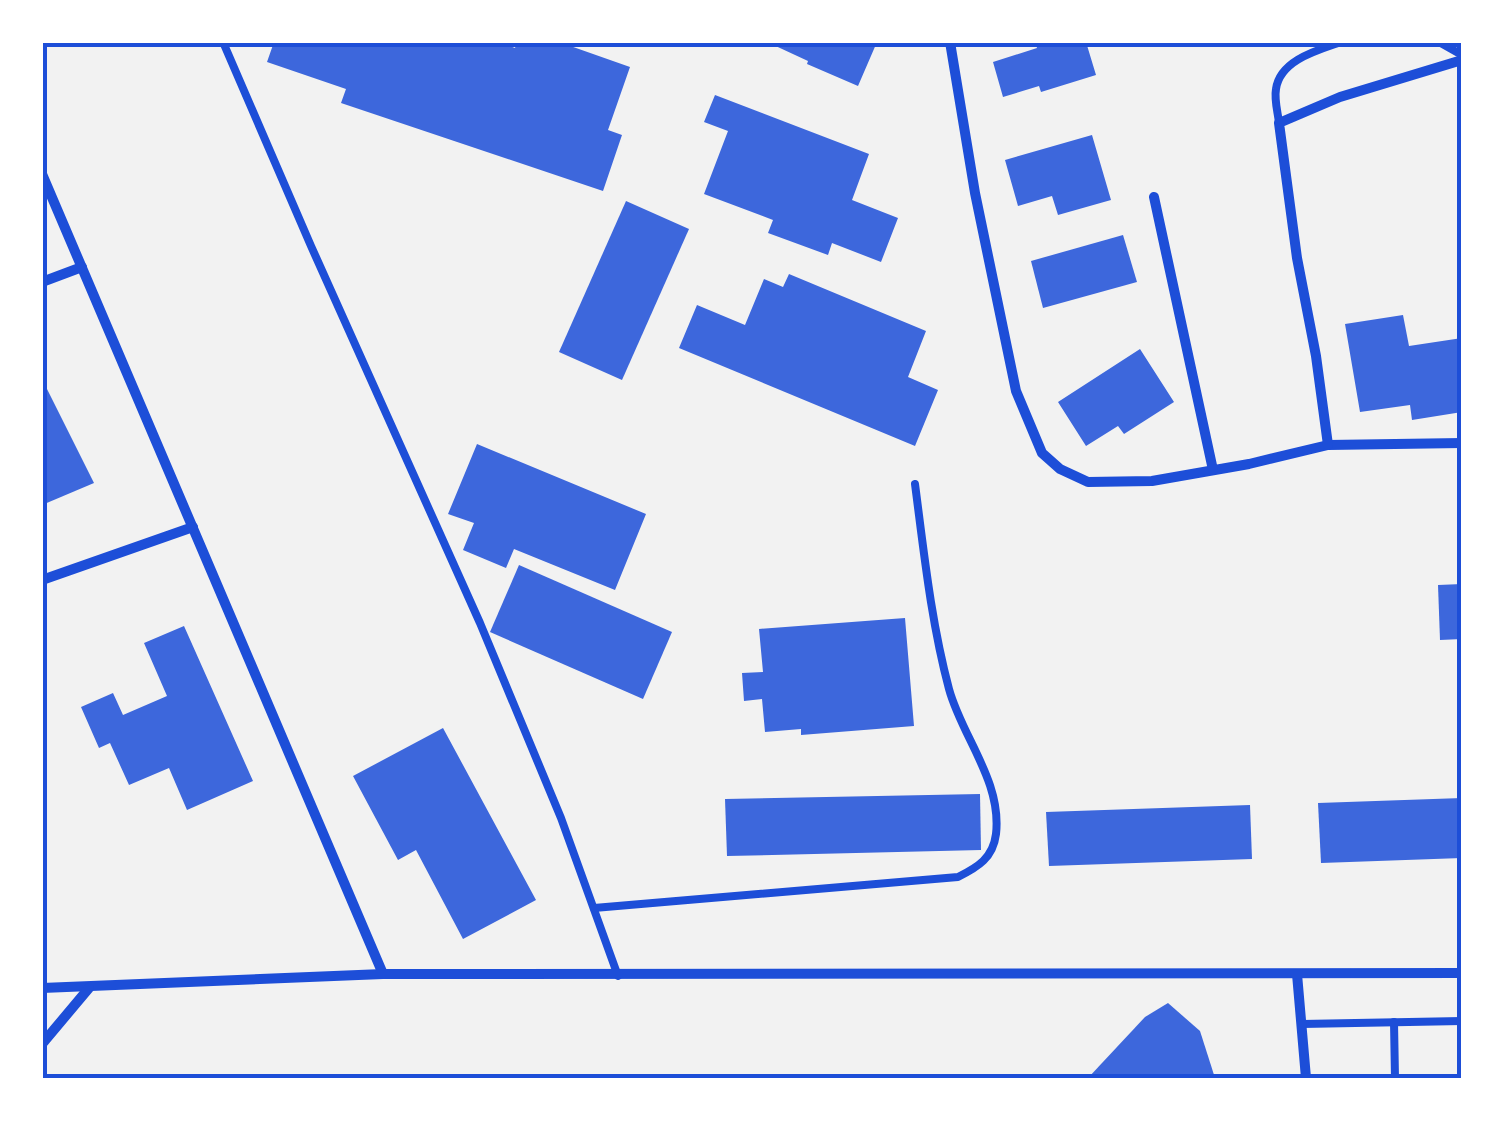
<svg xmlns="http://www.w3.org/2000/svg" width="1504" height="1121" font-family="'Public Sans',sans-serif">
	<style>
		.building { fill: #3d67dc }
		.lines { fill: none; stroke-linecap: round; stroke-linejoin: round }
		.service { stroke: #1d4ed8; stroke-width: 8 }
		.minor { stroke: #1d4ed8; stroke-width: 10 }
		.neatline { fill: none; stroke: #1d4ed8; stroke-width: 4 }
	</style>
	<rect width="100%" height="100%" fill="#f2f2f2"/>
	<g class="building">
		<path d="M274,42h226l15,6 2,-6h42l71,25 -22,63 14,5 -19,56 -262,-88 5,-14 -79,-27z"/>
		<path d="M767,42h110l-19,44 -51,-22 1,-3z"/>
		<path d="M1035,42h51l10,33 -55,17 -2,-6 -36,11 -10,-35 44,-14z"/>
		<path d="M715,95l154,59 -17,46 46,18 -17,44 -49,-19 -4,12 -60,-22 5,-13 -69,-26 24,-63 -24,-9z"/>
		<path d="M1092,135l19,65 -53,15 -6,-19 -34,10 -13,-46z"/>
		<path d="M626,201l63,28 -67,151 -63,-28z"/>
		<path d="M1123,235l14,47 -94,26 -12,-47z"/>
		<path d="M789,274l137,57 -18,46 30,13 -23,56 -236,-98 18,-43 48,20 19,-46 19,8z"/>
		<path d="M1403,315l6,31 53,-8v74l-50,8 -2,-15 -50,7 -15,-88z"/>
		<path d="M1140,349l34,53 -50,32 -6,-8 -32,20 -28,-44z"/>
		<path d="M42,379l52,104 -52,22z"/>
		<path d="M477,444l169,70 -31,76 -101,-41 -8,19 -43,-18 11,-27 -26,-9z"/>
		<path d="M519,565l153,67 -29,67 -153,-67z"/>
		<path d="M1462,584v55l-22,1 -2,-55z"/>
		<path d="M905,618l9,108 -113,9v-6l-36,3 -3,-33 -18,2 -2,-28 21,-1 -4,-43z"/>
		<path d="M184,626l69,155 -66,29 -18,-42 -40,17 -19,-42 -11,5 -18,-41 32,-14 10,22 44,-19 -23,-53z"/>
		<path d="M443,728l93,172 -73,39 -47,-89 -18,10 -45,-84z"/>
		<path d="M980,794l1,56 -254,6 -2,-57z"/>
		<path d="M1462,798v60l-141,5 -3,-60z"/>
		<path d="M1250,805l2,54 -203,7 -3,-54z"/>
		<path d="M1168,1003l32,28 15,47h-127l57,-61z"/>
	</g>
	<g class="lines">
		<g class="service">
			<path d="M223,42l88,204 169,377 81,195 57,158"/>
			<path d="M1439,42l23,13"/>
			<path d="M1279,123c-1,-10 -5,-23 -3,-34 4,-29 42,-39 65,-47"/>
			<path d="M594,908l364,-31c20,-10 35,-19 38,-43 6,-53 -34,-97 -47,-145 -18,-68 -25,-136 -34,-205"/>
			<path d="M1394,1022l1,56"/>
			<path d="M1302,1024l160,-3"/>
		</g>
		<g class="minor">
			<path d="M950,42l25,151 41,198 26,62 18,16 28,13 64,-1 97,-17 79,-19 134,-2"/>
			<path d="M42,174l341,800"/>
			<path d="M1154,197l59,273"/>
			<path d="M42,282l40,-15"/>
			<path d="M1328,445l-12,-89 -19,-98 -18,-135 61,-26 122,-37"/>
			<path d="M42,580l151,-53"/>
			<path d="M1297,974l9,104"/>
			<path d="M42,988l341,-14 1079,-1"/>
			<path d="M42,1044l47,-56"/>
		</g>
	</g>
	<rect width="1504" height="1121" fill="none" stroke="#ffffff" stroke-width="90"/>
	<rect x="45" y="45" width="1414" height="1031" class="neatline"/>
</svg>
